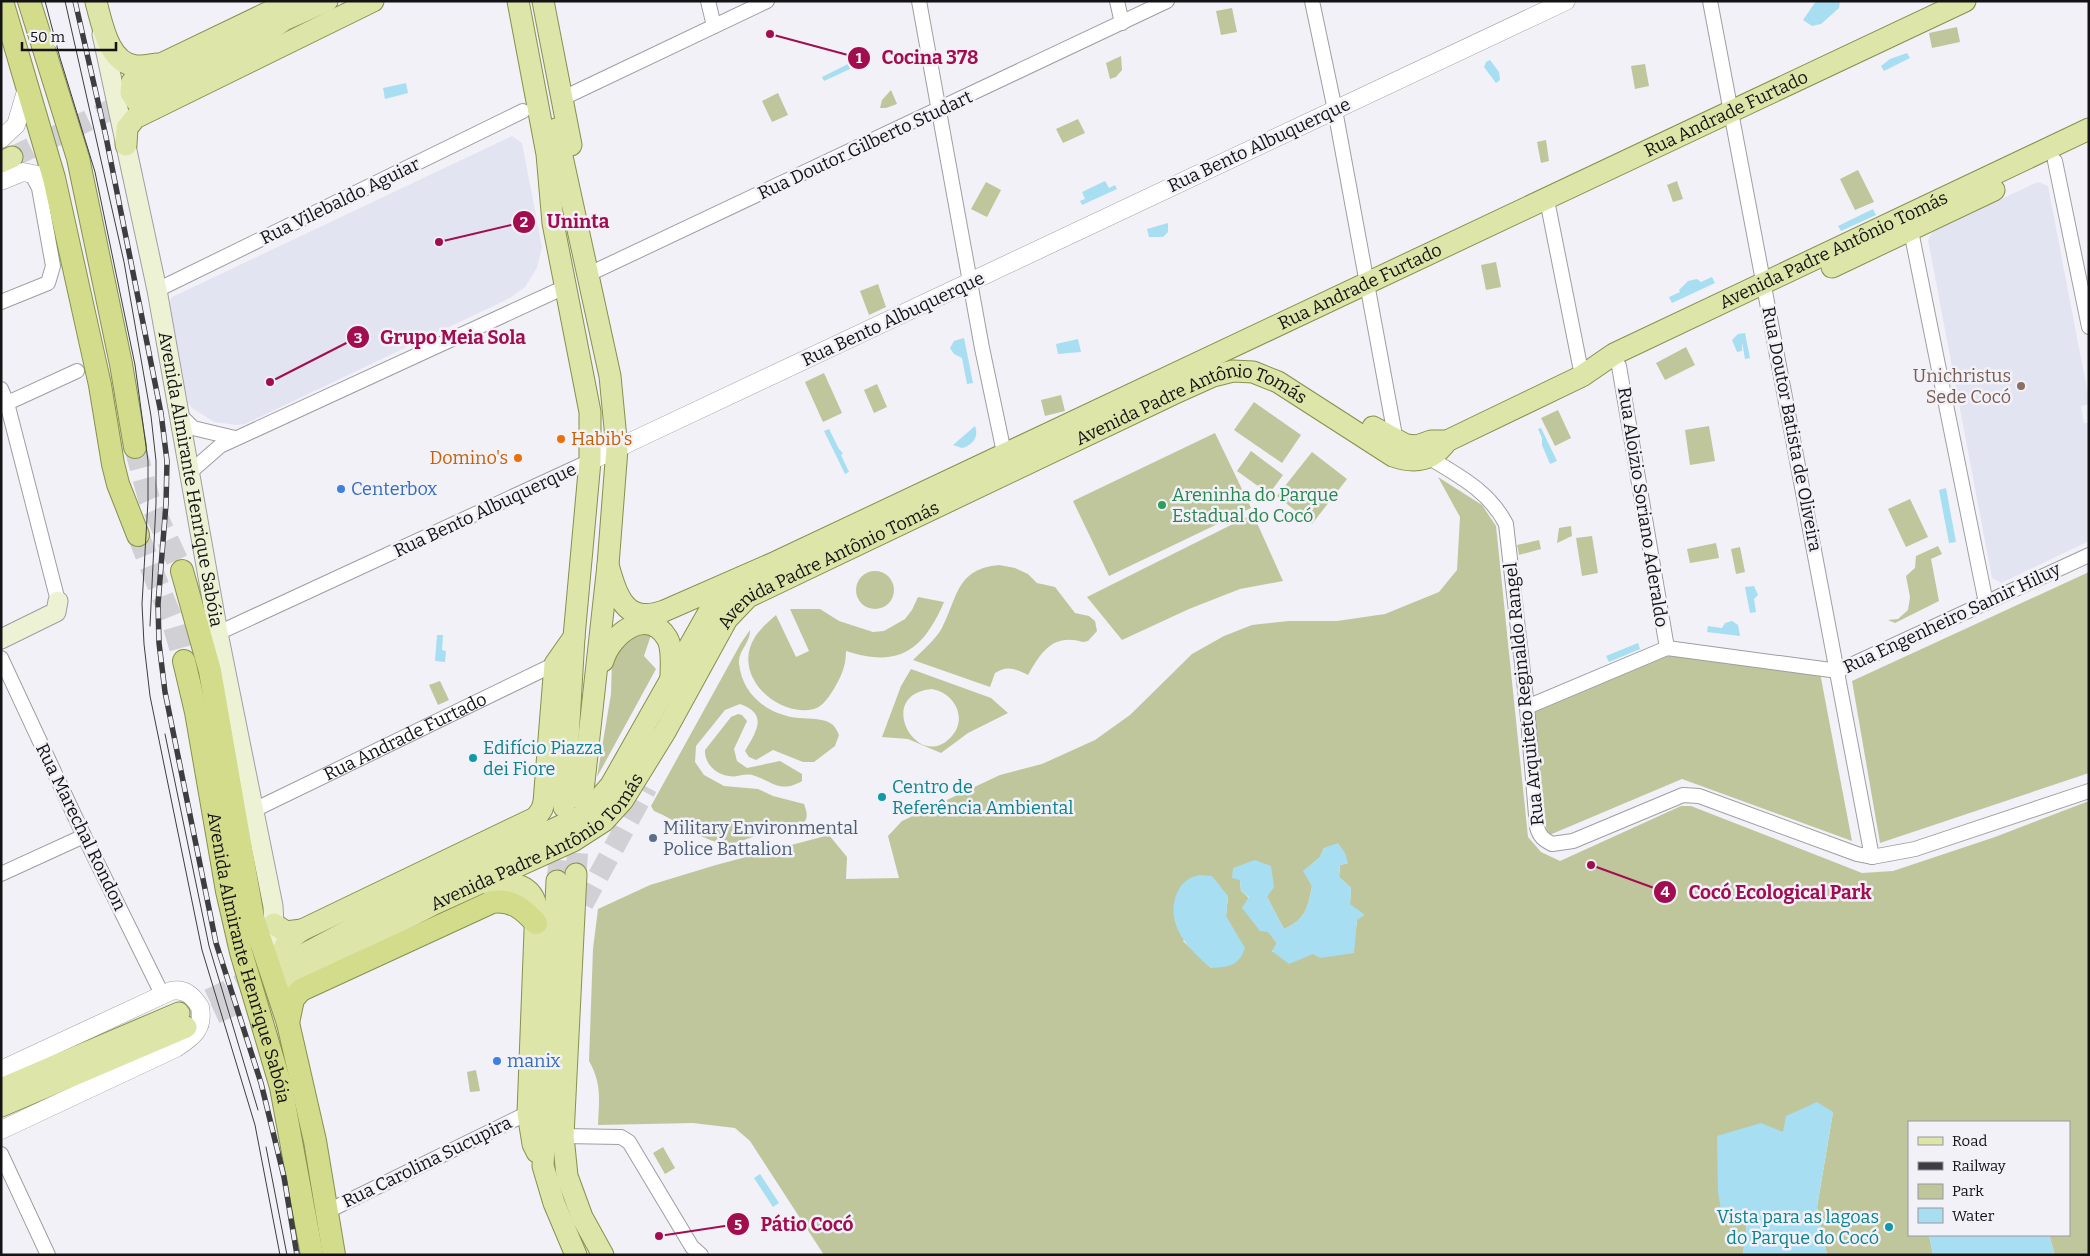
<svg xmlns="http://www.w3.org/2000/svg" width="2090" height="1256" font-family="Bitter,serif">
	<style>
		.built { fill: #e3e4f1 }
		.green { fill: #bfc69c; fill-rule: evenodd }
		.water { fill: #a8def1 }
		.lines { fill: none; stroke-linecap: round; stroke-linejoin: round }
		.primary-tunnel { stroke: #d0d0d5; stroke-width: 21; stroke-dasharray: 21 11; stroke-linecap: butt }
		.trunk-tunnel { stroke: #d0d0d5; stroke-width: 22; stroke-dasharray: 22 11; stroke-linecap: butt }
		.minor-casing { stroke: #9e9ea3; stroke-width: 16 }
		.tertiary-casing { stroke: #9e9ea3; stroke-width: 19 }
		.secondary-casing { stroke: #9e9ea3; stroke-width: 21 }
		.primary-casing { stroke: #88904f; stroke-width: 23 }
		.trunk-casing { stroke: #88904f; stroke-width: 24 }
		.minor { stroke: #fff; stroke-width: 14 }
		.tertiary { stroke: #fff; stroke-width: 18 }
		.secondary { stroke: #eef2d4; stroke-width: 19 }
		.primary { stroke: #dde5a8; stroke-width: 21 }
		.trunk { stroke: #d2dc8b; stroke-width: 22 }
		.tram { stroke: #3e3e40; stroke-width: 1 }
		.rail-casing { stroke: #3e3e40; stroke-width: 5.5 }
		.rail { stroke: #f1f1f7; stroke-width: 4; stroke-dasharray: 11; stroke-linecap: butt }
		.education-dot { fill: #8d6e63; stroke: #f1f1f7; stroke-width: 2 }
		.food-dot { fill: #e8710a; stroke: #f1f1f7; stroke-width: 2 }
		.shop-dot { fill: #3f7fe0; stroke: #f1f1f7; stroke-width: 2 }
		.leisure-dot { fill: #2e9e5b; stroke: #f1f1f7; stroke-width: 2 }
		.culture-dot { fill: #0f9aa8; stroke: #f1f1f7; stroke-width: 2 }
		.service-dot { fill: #5c6f8a; stroke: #f1f1f7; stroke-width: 2 }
		.labels { text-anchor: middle; stroke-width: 5; stroke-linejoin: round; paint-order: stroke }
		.street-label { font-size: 18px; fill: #131315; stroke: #f1f1f7 }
		.education-label { font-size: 18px; fill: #785e54; stroke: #f1f1f7; text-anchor: end }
		.food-label { font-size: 18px; fill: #c56008; stroke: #f1f1f7; text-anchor: start }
		.shop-label { font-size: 18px; fill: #366cbe; stroke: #f1f1f7; text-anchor: start }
		.leisure-label { font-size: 18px; fill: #27864d; stroke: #f1f1f7; text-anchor: start }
		.culture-label { font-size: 18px; fill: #0d838f; stroke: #f1f1f7; text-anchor: start }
		.service-label { font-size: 18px; fill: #4e5e75; stroke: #f1f1f7; text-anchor: start }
		.leader { fill: none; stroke: #a20d50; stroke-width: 2 }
		.callout-dot { fill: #a20d50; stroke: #f1f1f7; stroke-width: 2 }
		.mark-label { font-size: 15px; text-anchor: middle; font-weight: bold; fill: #fff }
		.callout-label { font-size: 19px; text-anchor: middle; font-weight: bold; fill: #a20d50; stroke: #f1f1f7; stroke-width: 5; stroke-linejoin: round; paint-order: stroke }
	</style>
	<rect width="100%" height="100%" fill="#f1f1f7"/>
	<g class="built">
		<path d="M512,136l10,7 20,104 -5,21 -12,19 -15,11 -265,126 -9,1 -22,-3 -22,-14 -4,-5 -19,-101 3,-5z"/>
		<path d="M2038,182l10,4 41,214v4l-8,2 3,17h5v118l-88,42 -9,-5 -64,-338 5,-9z"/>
	</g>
	<g class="green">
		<path d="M1232,8l5,24 -16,3 -5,-24z"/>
		<path d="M1957,27l3,15 -28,6 -3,-15z"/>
		<path d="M1121,56l1,14 -6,7 -6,2 -4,-16z"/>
		<path d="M1645,64l4,22 -14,3 -4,-23z"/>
		<path d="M891,90l6,14 -11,4h-6l2,-8z"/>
		<path d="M778,93l10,22 -16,7 -10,-21z"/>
		<path d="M1078,119l7,14 -22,10 -7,-14z"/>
		<path d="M1546,140l3,21 -8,2 -4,-21z"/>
		<path d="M1858,170l16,32 -19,8 -15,-31z"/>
		<path d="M1677,181l6,18 -10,3 -6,-17z"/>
		<path d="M986,182l15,8 -14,27 -16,-8z"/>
		<path d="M1496,262l5,25 -15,3 -5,-25z"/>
		<path d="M878,284l8,23 -17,8 -9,-24z"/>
		<path d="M1686,347l9,18 -30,15 -9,-17z"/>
		<path d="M824,373l18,40 -19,9 -18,-40z"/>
		<path d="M877,384l10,23 -13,6 -10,-23z"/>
		<path d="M1061,395l4,16 -20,5 -4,-16z"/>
		<path d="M1254,402l47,33 -19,28 -48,-33z"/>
		<path d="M1558,410l13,28 -16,8 -14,-28z"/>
		<path d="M1709,426l6,35 -25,4 -5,-35z"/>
		<path d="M1215,433l36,75 -142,68 -36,-75z"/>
		<path d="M1251,451l32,24 -14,19 -32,-23z"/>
		<path d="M1312,452l35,27 -35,45 -35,-28z"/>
		<path d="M1438,477l44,28 14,21 32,311 13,15 19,9 121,-55h10l171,67 31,-2 102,-34 94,-36v454h-34l-6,-20h20v-113h-160v113h20l4,20h-106l-10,-48 16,-95 -50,20 -35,83 -5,40h-919l-74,-114 -15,-13 -42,-5 -95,2c1,-26 4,-41 -9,-64l4,-112 5,-40 52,-24 66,-20 113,-30 18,22 -1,22 53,-1 -11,-42 14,-15 98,-46 42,-11 53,-24 35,-25 62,-61 32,-18 28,-11 37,-4h48l48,-7 54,-22 18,-22 3,-53zM1324,848l24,15 -8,2 -1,12 12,11 -1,16 7,16 -4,33 -81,-1 5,-9c-14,-16 -19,-40 -36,-52l-1,-11 27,17 17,32c21,-9 24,-21 28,-43l-8,-15 16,-14zM1228,896l-2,20 -15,52 -28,-27z"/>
		<path d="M1910,499l18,38 -22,10 -18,-38z"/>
		<path d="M1253,514l30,67 -43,8 -51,20 -67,31 -35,-43z"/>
		<path d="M1571,526l1,10 -15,7 2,-15z"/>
		<path d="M1592,536l6,37 -16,3 -6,-38z"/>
		<path d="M1539,540l2,9 -22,6 -2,-10z"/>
		<path d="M1716,543l3,15 -29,5 -3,-14z"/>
		<path d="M1938,546l4,8 -11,5 8,42 -44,22 -7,-3 10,-1 10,-9 2,-13 -4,-21 9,-8 1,-12z"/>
		<path d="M1740,547l5,25 -9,2 -5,-25z"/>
		<path d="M999,565l16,3 13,6 9,9 18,4 20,26 14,3 6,5 2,10 -9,10 -5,1c-30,-9 -42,10 -55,33 -13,-6 -20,-10 -33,-2l-5,14 -77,-27c10,-10 22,-20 29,-32 16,-31 14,-59 57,-63z"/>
		<circle cx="875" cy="590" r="19"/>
		<path d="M2089,572v201l-209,70 -28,-162z"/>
		<path d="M918,597l26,5c-21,49 -46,66 -98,49 0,14 -4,24 -11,36 -5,8 -12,20 -21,22 -38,9 -83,-35 -59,-72 5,-8 14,-16 21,-22l20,42 13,-6 -19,-42h30l19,12 34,11 11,-1 21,-12 7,-9z"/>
		<path d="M750,630c1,12 -12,21 -11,33 3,32 29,52 60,55 11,1 26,0 34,7 3,3 5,8 6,10l-4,11 -21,16h-11l-30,-12 -17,10 -7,-3 -4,-6c11,-19 24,-37 -5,-47l-15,6 -29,36 -1,16 9,13 20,11 34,3 15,7 31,8c2,6 5,13 0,18 -7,9 -19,4 -29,7 -17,3 -38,18 -55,14 -25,-6 -43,-23 -66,-32l-3,-5 90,-163z"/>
		<path d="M652,632l-8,24 12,13 -59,108 14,-83 1,-35 14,-25z"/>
		<path d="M1667,653l153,20 32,168 -170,-62 -135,57 -14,-125z"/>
		<path d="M911,669l80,29 17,15 -40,20 -27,20 -33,-14 -26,-2 19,-51zM932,689c22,4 36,28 20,47 -34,39 -79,-42 -20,-47z"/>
		<path d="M440,681l9,19 -11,5 -9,-20z"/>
		<path d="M738,714l4,1 5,6 -13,28 3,12 10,7 33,-7 22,13v7c-22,13 -29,0 -50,-6 -9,-2 -16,3 -23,1 -13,-1 -25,-13 -24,-26l26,-33z"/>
		<path d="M476,1070l4,21 -10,1 -3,-20z"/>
		<path d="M663,1147l12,21 -10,6 -12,-21z"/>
	</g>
	<g class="water">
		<path d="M1816,1h24l-1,7 -18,16 -9,2 -9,-6z"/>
		<path d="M1907,53l3,5 -26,13 -3,-5 9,-7z"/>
		<path d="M1490,60l9,12 1,8 -4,3 -12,-16 2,-5z"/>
		<path d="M848,64l2,5 -26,12 -2,-4z"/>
		<path d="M406,83l2,10 -23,6 -2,-11z"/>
		<path d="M1105,181l4,7 6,-3 2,4 -35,16 -2,-4 5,-2 -3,-7z"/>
		<path d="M1873,209l3,6 -35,16 -3,-5z"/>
		<path d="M1168,223v9l-5,5h-14l-2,-8z"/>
		<path d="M1712,277l3,6 -43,20 -3,-6 11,-5 -1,-2 9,-9 9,-2 4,3z"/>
		<path d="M1745,333l5,25 -5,1 -3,-17v9l-5,1 -5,-12 6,-6z"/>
		<path d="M964,338l9,45 -6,1 -5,-26 -8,-4 -4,-6 4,-7z"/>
		<path d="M1078,339l3,13 -23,2 -2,-10z"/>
		<path d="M975,426c4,11 -2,19 -13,22l-9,-3z"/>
		<path d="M1541,428l16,33 -7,3 -8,-19v-7l-4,-9z"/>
		<path d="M829,429l10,20 4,4 -2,2 8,17 -4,2 -21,-43z"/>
		<path d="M1946,488l10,54 -7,1 -10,-53z"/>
		<path d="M1754,586l4,9 -4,4 2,13 -6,1 -5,-26z"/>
		<path d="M1732,621l6,4 2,11 -33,-4 1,-6 14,2 3,-5z"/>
		<path d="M437,635h6l-1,15 4,1 -1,11 -10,-1z"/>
		<path d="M1638,643l2,6 -31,13 -3,-6z"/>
		<path d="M1338,843l7,10 3,10 -8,2 -1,12 12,11 -1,16 15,11 -8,5 -3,33 -34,5 -7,-4 -24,10 -17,-13 5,-8 -9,-11 -8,-1 -18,-23 7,-11 -8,-6 -1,-11 -8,-2 1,-10 22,-8 16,6 3,21 -7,10 17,32c21,-9 24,-21 28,-43l-9,-15 17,-14 4,-9z"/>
		<path d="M1200,875l12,1 16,20 -2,20 19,32c-6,18 -16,19 -34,20 -22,-18 -47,-44 -34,-75 5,-11 12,-16 23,-18z"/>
		<path d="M1817,1102l16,10 -16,95 10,48h-84l5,-39 -26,-1 -4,-23 -1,-56 44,-13 22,9 3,-16z"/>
		<path d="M760,1174l19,29 -6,4 -19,-29z"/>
		<path d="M1929,1235h120l6,20h-122z"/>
	</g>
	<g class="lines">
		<g class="primary-tunnel">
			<path d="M12,157l123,-59"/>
			<path d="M576,874l4,-53"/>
			<path d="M557,881l5,-52"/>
			<path d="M583,904l64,-117"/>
			<path d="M180,1013l85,-40"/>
			<path d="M186,1027l84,-39"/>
		</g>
		<g class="trunk-tunnel">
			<path d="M135,447l14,52 33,72"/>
			<path d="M138,535l34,85 12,41"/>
		</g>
		<g class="minor-casing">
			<g id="minor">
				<path d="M708,1l6,25"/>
				<path d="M919,1l63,347 24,114"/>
				<path d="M1117,1l5,22"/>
				<path d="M1312,1l23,109 61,331"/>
				<path d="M1710,1l162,856"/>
				<path d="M561,99l206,-98"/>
				<path d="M2055,161l34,166"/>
				<path d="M1547,200l35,176"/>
				<path d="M1909,221l77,382"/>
				<path d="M589,274l578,-273"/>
				<path d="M157,290l366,-179"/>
				<path d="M1,302l47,-19 5,-17 -14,-78 -8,-15"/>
				<path d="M1619,366l48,282"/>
				<path d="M1,389l6,14 51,198"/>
				<path d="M1,406l76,-35"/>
				<path d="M178,413l15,15 42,10"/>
				<path d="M1428,457c31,19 61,34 78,67l21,183 10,120c2,9 7,13 15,17l21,-3 110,-46 16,1 158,58 15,3 43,-8 174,-58"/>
				<path d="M188,474l32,-28 345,-159"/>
				<path d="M218,633l372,-172"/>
				<path d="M1,658l83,178 78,158"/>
				<path d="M1527,707l140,-59 171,23 251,-116"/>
				<path id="s1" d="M254,810l301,-146"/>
				<path d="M1,874l83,-38"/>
				<path d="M563,1136l58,1 8,5 63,105 9,8"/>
				<path d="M1,1154l47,101"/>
				<path d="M326,1212l202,-99"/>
			</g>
		</g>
		<g class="tertiary-casing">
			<g id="tertiary">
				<path d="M1,139l15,-14 11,-37"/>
				<path d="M1,181l22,-9 31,6"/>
				<path d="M590,461l976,-460"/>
				<path d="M1,1070l170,-79c14,-3 22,5 29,16 4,22 -7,30 -24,41l-175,82"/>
			</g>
		</g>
		<g class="secondary-casing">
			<g id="secondary">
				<path id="s2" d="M102,34l55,256 61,343 55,273 1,18 -4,13"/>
				<path d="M1,639l55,-27 2,-11"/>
			</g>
		</g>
		<g class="primary-casing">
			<g id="primary">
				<path d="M518,1l29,153 6,69 37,189v49l-16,176 -10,170"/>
				<path d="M543,1l28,144"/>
				<path d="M96,2c6,21 12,61 40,64 7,0 14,-1 20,-2"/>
				<path d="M139,96l124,-61 21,-15 43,-19"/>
				<path d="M153,109l-13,-3 -9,-13 1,-11 6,-7 154,-74"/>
				<path d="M556,129l54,247 7,73 -9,116 -26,235"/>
				<path d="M126,145l1,-17 8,-10 238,-117"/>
				<path d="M1,162l11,-5"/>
				<path d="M1832,267l162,-77"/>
				<path id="s3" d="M1373,427l33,18 11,1 14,-5h16l135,-65 32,-22 475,-225"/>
				<path id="s4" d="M608,565c9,31 17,60 56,46l112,-49 1189,-561"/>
				<path d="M603,661c7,-26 44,-56 64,-23 6,10 4,28 4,39"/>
				<path d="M529,828l13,-19 2,-7 11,-138 19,-27"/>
				<path d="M576,874l-13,262 4,40 15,41 21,38"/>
				<path d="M557,881l-14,285 11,37 22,52"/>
				<path d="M486,883c19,-1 44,-2 50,22l-8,208 5,31 4,8"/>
				<path d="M274,924l12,8 16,-2"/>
				<path d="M295,959l134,-71 157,-74 25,-29 99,-175 24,-26"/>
				<path id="s5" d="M296,976l138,-72 139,-63 31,-20 19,-21 42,-68 62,-113 21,-22 425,-203 40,-18 20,-5 20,1 25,10 115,74c23,8 40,5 54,-15"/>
				<path d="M290,978c-13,-25 -9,-33 12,-48l233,-112"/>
				<path d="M1,1089l178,-76"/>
				<path d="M1,1106l185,-79"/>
			</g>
		</g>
		<g class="trunk-casing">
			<g id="trunk">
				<path d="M2,1l52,177 46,207 13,79 5,20 20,51"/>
				<path d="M29,1l49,157 43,206 14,83"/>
				<path d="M182,571l28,100 43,247 35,105 27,118 19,114"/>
				<path id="s6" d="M184,661l12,51 31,179 14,61 40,135 31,168"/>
				<path d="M288,1023l5,-24 8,-9 191,-88c20,-3 31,7 44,21"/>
			</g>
		</g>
		<use href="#minor" class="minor"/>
		<use href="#tertiary" class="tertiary"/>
		<use href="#secondary" class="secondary"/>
		<use href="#primary" class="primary"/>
		<use href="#trunk" class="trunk"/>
		<g class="tram">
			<path d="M45,1l15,57 35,114 40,193 13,96v40l-6,103 2,40 6,52 52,254 53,175 25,130"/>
			<path d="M65,1l59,261 27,154 5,45v42l-6,123"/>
			<path d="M165,734l44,212 49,164"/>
			<path d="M266,1147l21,108"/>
		</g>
		<g class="rail-casing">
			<path id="rail" d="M75,1l31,136 55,276 6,48 -1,43 -8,100 1,39 6,49 51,251 45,140 23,94 13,78"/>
		</g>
		<use href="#rail" class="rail"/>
	</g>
	<circle class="education-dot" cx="2021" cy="386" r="5"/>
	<g class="food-dot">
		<circle cx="561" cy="439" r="5"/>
		<circle cx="518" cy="458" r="5"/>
	</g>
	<g class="shop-dot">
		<circle cx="341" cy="489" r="5"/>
		<circle cx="497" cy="1061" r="5"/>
	</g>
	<circle class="leisure-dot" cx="1162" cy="505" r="5"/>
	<g class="culture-dot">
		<circle cx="473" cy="758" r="5"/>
		<circle cx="882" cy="797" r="5"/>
		<circle cx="1889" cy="1227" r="5"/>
	</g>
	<circle class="service-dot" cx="653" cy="838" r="5"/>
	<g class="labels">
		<g class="street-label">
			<text dy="6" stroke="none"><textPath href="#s4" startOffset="1259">Rua Andrade Furtado</textPath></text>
			<text transform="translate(865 145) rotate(-25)" y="6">Rua Doutor Gilberto Studart</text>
			<text transform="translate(1259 145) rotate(-25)" y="6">Rua Bento Albuquerque</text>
			<text transform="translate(340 201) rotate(-26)" y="6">Rua Vilebaldo Aguiar</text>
			<text dy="6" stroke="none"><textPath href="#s3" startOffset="511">Avenida Padre Antônio Tomás</textPath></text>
			<text dy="6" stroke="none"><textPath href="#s4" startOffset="854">Rua Andrade Furtado</textPath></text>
			<text transform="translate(893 319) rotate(-25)" y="6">Rua Bento Albuquerque</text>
			<text dy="6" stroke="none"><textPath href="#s5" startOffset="1102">Avenida Padre Antônio Tomás</textPath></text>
			<text transform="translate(1792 429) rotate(79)" y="6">Rua Doutor Batista de Oliveira</text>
			<text dy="6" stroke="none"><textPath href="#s2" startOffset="454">Avenida Almirante Henrique Sabóia</textPath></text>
			<text transform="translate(1643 507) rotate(81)" y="6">Rua Aloizio Soriano Aderaldo</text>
			<text transform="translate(485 510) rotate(-25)" y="6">Rua Bento Albuquerque</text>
			<text dy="6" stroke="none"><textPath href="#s5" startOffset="698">Avenida Padre Antônio Tomás</textPath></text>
			<text transform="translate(1952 618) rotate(-25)" y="6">Rua Engenheiro Samir Hiluy</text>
			<text transform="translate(1524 694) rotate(-96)" y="6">Rua Arquiteto Reginaldo Rangel</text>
			<text dy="6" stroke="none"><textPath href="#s1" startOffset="168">Rua Andrade Furtado</textPath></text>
			<text transform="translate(81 827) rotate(64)" y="6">Rua Marechal Rondon</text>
			<text dy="6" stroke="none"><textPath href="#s5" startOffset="278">Avenida Padre Antônio Tomás</textPath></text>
			<text dy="6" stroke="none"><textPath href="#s6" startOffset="304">Avenida Almirante Henrique Sabóia</textPath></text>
			<text transform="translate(427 1162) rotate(-26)" y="6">Rua Carolina Sucupira</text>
		</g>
		<g class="education-label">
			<text x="2011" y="382">Unichristus<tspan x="2011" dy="21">Sede Cocó</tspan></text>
		</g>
		<g class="food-label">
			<text x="571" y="445">Habib's</text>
			<text x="508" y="464" text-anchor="end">Domino's</text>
		</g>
		<g class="shop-label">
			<text x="351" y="495">Centerbox</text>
			<text x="507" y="1067">manix</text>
		</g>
		<g class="leisure-label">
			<text x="1172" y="501">Areninha do Parque<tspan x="1172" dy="21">Estadual do Cocó</tspan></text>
		</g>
		<g class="culture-label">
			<text x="483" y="754">Edifício Piazza<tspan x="483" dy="21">dei Fiore</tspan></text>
			<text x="892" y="793">Centro de<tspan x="892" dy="21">Referência Ambiental</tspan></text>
			<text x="1879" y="1223" text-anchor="end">Vista para as lagoas<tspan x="1879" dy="21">do Parque do Cocó</tspan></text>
		</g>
		<g class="service-label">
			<text x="663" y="834">Military Environmental<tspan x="663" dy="21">Police Battalion</tspan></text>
		</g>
	</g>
	<path class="leader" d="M770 34L859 58M439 242L524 222M270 382L358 337M1591 865L1665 892M659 1236L738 1224"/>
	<g class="callout-dot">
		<circle cx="770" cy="34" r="5"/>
		<circle cx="439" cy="242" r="5"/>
		<circle cx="270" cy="382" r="5"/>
		<circle cx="1591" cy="865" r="5"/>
		<circle cx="659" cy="1236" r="5"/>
		<circle cx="859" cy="58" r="12"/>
		<circle cx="524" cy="222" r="12"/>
		<circle cx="358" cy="337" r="12"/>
		<circle cx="1665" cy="892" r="12"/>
		<circle cx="738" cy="1224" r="12"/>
	</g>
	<g class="mark-label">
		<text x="859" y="63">1</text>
		<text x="524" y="227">2</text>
		<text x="358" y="343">3</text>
		<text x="1665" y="897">4</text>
		<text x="738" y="1230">5</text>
	</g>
	<g class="callout-label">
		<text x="930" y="64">Cocina 378</text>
		<text x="578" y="228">Uninta</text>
		<text x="453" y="344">Grupo Meia Sola</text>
		<text x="1780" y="899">Cocó Ecological Park</text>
		<text x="807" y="1231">Pátio Cocó</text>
	</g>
	<rect width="2090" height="1256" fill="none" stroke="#131315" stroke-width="5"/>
	<rect x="1908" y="1121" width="162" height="115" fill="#f1f1f7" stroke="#98989d"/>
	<rect x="1918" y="1137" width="25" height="8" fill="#dde5a8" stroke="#98989d"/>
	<text x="1952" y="1146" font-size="15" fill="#131315">Road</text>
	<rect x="1918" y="1162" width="25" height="8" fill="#3e3e40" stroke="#98989d"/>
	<text x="1952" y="1171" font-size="15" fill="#131315">Railway</text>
	<rect x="1918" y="1184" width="25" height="15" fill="#bfc69c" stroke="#98989d"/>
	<text x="1952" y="1196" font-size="15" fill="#131315">Park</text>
	<rect x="1918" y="1208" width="25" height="15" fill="#a8def1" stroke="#98989d"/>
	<text x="1952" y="1221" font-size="15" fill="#131315">Water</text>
	<path d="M22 42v8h94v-8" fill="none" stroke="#131315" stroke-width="2.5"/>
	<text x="30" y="42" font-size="15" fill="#131315" stroke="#f1f1f7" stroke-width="4" paint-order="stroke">50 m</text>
</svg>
